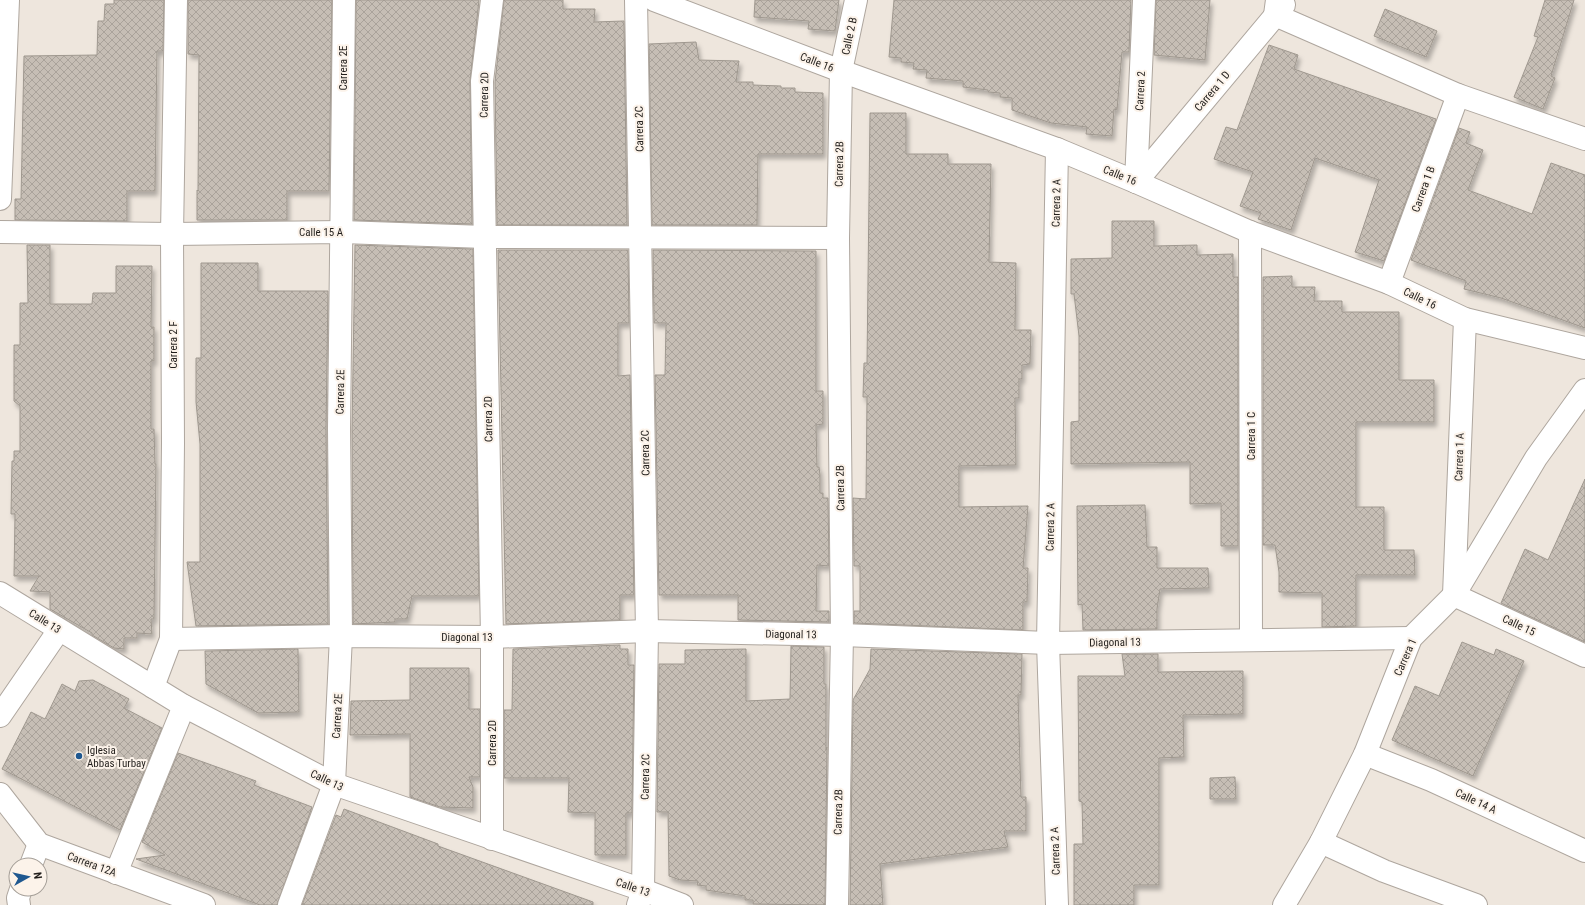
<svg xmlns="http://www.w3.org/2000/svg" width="1585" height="905" font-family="'Roboto Condensed',sans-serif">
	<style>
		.building { fill: url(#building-cross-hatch); stroke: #9f988f; filter: url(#shadow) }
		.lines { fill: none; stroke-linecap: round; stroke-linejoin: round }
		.minor-casing { stroke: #aea69e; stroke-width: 24 }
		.tertiary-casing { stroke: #aea69e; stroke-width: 24 }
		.minor { stroke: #fff; stroke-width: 22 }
		.tertiary { stroke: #fff; stroke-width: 22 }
		.poi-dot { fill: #1f5890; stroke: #fcf3ea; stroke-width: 1.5 }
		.labels { text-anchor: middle; stroke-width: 4; stroke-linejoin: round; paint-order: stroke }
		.street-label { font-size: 11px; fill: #211e1b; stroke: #fcf3ea }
		.poi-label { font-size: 11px; fill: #211e1b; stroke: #fcf3ea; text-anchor: start }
	</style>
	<defs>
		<pattern id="building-cross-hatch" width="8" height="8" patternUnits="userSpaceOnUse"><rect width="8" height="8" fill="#c6beb5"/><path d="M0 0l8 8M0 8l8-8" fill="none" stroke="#aaa39b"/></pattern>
		<filter id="shadow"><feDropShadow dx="2.5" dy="4.5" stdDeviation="2" flood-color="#0004"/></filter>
	</defs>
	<rect width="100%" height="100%" fill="#eee6dd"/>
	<g class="building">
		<path d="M114,0h50l-1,51h-6l-2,140h-28v30l-112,-1v-21h6l3,-143 73,-1 1,-34h6l1,-17h9z"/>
		<path d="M188,0h144l-3,191h-42v29h-90v-30l1,1 1,-136 -11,-1z"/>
		<path d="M356,0h123l-9,81 2,143 -118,-4z"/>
		<path d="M504,0h59v9h32l-1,13 30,-1 3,204h-130l-2,-143z"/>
		<path d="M755,0h84l-4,31 -27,-2 1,-8 -55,-4z"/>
		<path d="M894,0h237l-2,52h-7l-5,58 -3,-1 -2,27 -26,-2 1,-7 -36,-4 -39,-13v-12l-12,-1v-4l-12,-1v-2l-25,-3v-6l-37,-3 1,-8 -14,-1 1,-6 -13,-1v-4l-12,-1z"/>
		<path d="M1156,0h54l-5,60 -51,-5z"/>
		<path d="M1545,0h29l-23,76 4,2 -12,31 -29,-12 24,-60 -4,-1z"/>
		<path d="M1385,9l52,22 -11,26 -52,-21z"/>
		<path d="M696,42l3,18 40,1 -3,21h17v3l28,1v2h14v4l28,1v61h-65l-1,71h-105l-3,-181z"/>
		<path d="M1269,45l29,10 -4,14 142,50 -52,142 -29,-9 24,-72 -64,-22 -24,72 -33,-11 3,-6 -21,-7 13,-34 -39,-13 12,-32 11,3z"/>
		<path d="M870,113h36v41h42v10h43l-2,98 27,1 -1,67h16l-1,34 -8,1v14h-3v19h-4l1,67 -57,1v41l69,-1 -5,62h5l-1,34h-4v28l-169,-7v-12h6v-45h-6l-1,-68 13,1 1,-102h-4l1,-34h3z"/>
		<path d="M1459,128l11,4 -4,11 17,7 -15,40 64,24 19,-51 34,12v153l-84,-30 -37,-9 2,-8 -55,-21z"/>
		<path d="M1112,221h42v25l43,-1v10l36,-1v23h5v269h-17v-43l-31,1v-42l-119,2v-42l8,-1v-85l-5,-42h-3v-35l41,-1z"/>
		<path d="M27,245h23v59h42l1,-11h23v-27h36l-1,61h3v34h-3v68h3l1,35h1l-2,155h-3l1,15 -15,-1v5h-13v11l-10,-1 -22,-13v-2l-42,-24v-17l-20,-1 9,-15h-25l1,-62h-4l1,-53h2v-10h6v-45l-6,-5v-56h6v-42h8z"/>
		<path d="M355,245l118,4 6,347h-67l-5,23h-12v3l-42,2 -1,-195z"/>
		<path d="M498,250h130l1,73h-11v53l12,-1 4,220h-14v25l-114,4z"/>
		<path d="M653,250l163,1v140h7v33l-7,1 1,42h2l1,8v18h3v5h5l1,68 -12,-1 -1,46h13v11l-91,-2v-25h-79l-4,-220h10l1,-52h-12z"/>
		<path d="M201,263h57v28h70l-2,138 2,195 -132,2 -9,-64h13v-118l-4,-42v-44h5z"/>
		<path d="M1292,276v11h23l-1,14h28v11h57v68h35v42h-78v85h28v43h30l1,25h-59v51l-34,1v-34l-43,-1v-20l-4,-27h-12v-268z"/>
		<path d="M1585,479v163l-84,-39 24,-54 23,11z"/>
		<path d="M1145,505l2,42h10v21h51l1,20 -49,1 -3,20v20l-74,1 -1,-26 -4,1 -1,-99z"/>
		<path d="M1462,642l32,13 2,-6 28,12 -51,115 -81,-36 23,-54 24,10z"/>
		<path d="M620,645v4h8v16h6l-2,148h-6v42h-31v-42l-27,-1 1,-34h-65v-68h8l1,-61z"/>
		<path d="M791,646l33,1v37h2v66l1,-3 -2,158 -72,-1v-4h-8v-4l-39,-6v-4l-9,-1 1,-4 -18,-1 -11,-4 -1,-64h-11l2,-148h26v-14l61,-1v52l44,-2z"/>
		<path d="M298,649l1,63 -41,1 -52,-29 -1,-33z"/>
		<path d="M871,649l151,5 -1,41h-3l3,102h5v34h-22l4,16 -128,17 3,41h-33l3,-205 17,-31z"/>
		<path d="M1122,654h36v18l85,-1v43l-60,1 1,42 -25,1v127h-25v20h-60v-61h9l-1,-42 -3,-1 -1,-125h47z"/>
		<path d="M410,668h59v41h11v68h-11l4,10v21l-33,-1 -30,-10v-63l-60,1 1,-34 59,-1z"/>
		<path d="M93,680l36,19 -5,9 38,20 -42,102 -118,-61 29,-57 14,7 17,-35 13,7 4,-10z"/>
		<path d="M178,753l78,28 -2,4 58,22 -35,98h-17l-124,-46 29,-4 -23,-13z"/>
		<path d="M1235,777l1,22h-26v-21z"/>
		<path d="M344,809l94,35v2l155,56v3h-291l34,-90 5,2z"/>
	</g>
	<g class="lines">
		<g class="minor-casing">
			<g id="minor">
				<path d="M492,0l-10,81 10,556v202"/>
				<path d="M636,0l11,631 -4,259 -5,15"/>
				<path d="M654,0l187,71 216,78 79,33 114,50 139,51 76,36 120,29"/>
				<path d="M1277,0l-2,15 183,80 127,44"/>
				<path d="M1057,149l-9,494 9,262"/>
				<path d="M1136,182l148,-177"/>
				<path d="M1136,182l8,-182"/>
				<path d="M0,199l8,-199"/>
				<path d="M0,232l172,2 170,-2 143,5 353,1"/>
				<path d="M1250,232l1,407"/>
				<path d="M1389,283l69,-188"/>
				<path d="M1465,319l-11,276 131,61"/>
				<path d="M0,593l184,113 150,78 309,106 39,15"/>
				<path d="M171,639l170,-3 151,1 155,-6 195,4 206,8 363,-5"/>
				<path d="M153,687l18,-48 2,-196 -1,-209 4,-234"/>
				<path d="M0,716l59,-86"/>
				<path d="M1365,754l66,26 154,71"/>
				<path d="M0,794l39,50 165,61"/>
				<path d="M1321,842l63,29 92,34"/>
				<path d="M31,865l8,-21"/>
				<path d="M116,873l68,-167"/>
				<path d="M19,905l-1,-7 3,-9"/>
				<path d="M289,905l45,-121 7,-148 -2,-207 5,-429"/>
				<path d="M837,905l5,-270 -4,-397 3,-167 15,-71"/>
			</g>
		</g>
		<g class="tertiary-casing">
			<path id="tertiary" d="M1284,905l37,-63 44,-88 46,-116 43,-43 82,-137 49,-68"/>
		</g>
		<use href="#minor" class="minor"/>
		<use href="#tertiary" class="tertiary"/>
	</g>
	<circle class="poi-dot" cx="79" cy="756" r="4"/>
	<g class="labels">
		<g class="street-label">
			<text transform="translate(849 36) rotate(-78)" y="4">Calle 2 B</text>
			<text transform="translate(817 62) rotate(21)" y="4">Calle 16</text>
			<text transform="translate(343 68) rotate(-90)" y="4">Carrera 2E</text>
			<text transform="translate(1140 91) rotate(-87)" y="4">Carrera 2</text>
			<text transform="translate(1212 91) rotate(-50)" y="4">Carrera 1 D</text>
			<text transform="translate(484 95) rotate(-89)" y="4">Carrera 2D</text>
			<text transform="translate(639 129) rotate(-91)" y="4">Carrera 2C</text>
			<text transform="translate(839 164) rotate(-89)" y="4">Carrera 2B</text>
			<text transform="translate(1120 175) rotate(22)" y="4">Calle 16</text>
			<text transform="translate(1423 189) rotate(-70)" y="4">Carrera 1 B</text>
			<text transform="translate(1056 203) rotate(-89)" y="4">Carrera 2 A</text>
			<text x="321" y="236">Calle 15 A</text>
			<text transform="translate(1420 298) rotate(26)" y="4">Calle 16</text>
			<text transform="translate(173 345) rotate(-90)" y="4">Carrera 2 F</text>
			<text transform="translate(340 392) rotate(-89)" y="4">Carrera 2E</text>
			<text transform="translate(488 419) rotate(-91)" y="4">Carrera 2D</text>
			<text transform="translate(1251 436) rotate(-90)" y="4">Carrera 1 C</text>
			<text transform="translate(645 453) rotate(-91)" y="4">Carrera 2C</text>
			<text transform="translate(1459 457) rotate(-88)" y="4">Carrera 1 A</text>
			<text transform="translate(840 488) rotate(-91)" y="4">Carrera 2B</text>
			<text transform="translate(1050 527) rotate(-89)" y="4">Carrera 2 A</text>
			<text transform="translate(45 621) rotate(32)" y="4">Calle 13</text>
			<text transform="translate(1519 625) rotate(25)" y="4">Calle 15</text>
			<text transform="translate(791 634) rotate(1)" y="4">Diagonal 13</text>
			<text x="467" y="641">Diagonal 13</text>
			<text transform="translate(1115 642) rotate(-1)" y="4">Diagonal 13</text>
			<text transform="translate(1405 657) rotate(-66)" y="4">Carrera 1</text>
			<text transform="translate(337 716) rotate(-87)" y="4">Carrera 2E</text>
			<text transform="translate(492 743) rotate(-90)" y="4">Carrera 2D</text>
			<text transform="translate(645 777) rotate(-89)" y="4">Carrera 2C</text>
			<text transform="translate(327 780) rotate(25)" y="4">Calle 13</text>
			<text transform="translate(1476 801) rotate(25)" y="4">Calle 14 A</text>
			<text transform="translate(838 812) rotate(-89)" y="4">Carrera 2B</text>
			<text transform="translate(1055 851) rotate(-92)" y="4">Carrera 2 A</text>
			<text transform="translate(92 864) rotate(20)" y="4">Carrera 12A</text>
			<text transform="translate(633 887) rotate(19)" y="4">Calle 13</text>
		</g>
		<g class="poi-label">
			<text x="87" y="754">Iglesia<tspan x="87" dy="13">Abbas Turbay</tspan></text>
		</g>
	</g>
	<g transform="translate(28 877) rotate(82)"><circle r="19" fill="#fcf3ea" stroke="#a49e97"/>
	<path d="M0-3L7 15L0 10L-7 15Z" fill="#1f5890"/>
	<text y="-6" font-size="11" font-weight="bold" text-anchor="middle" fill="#211e1b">N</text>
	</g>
</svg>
